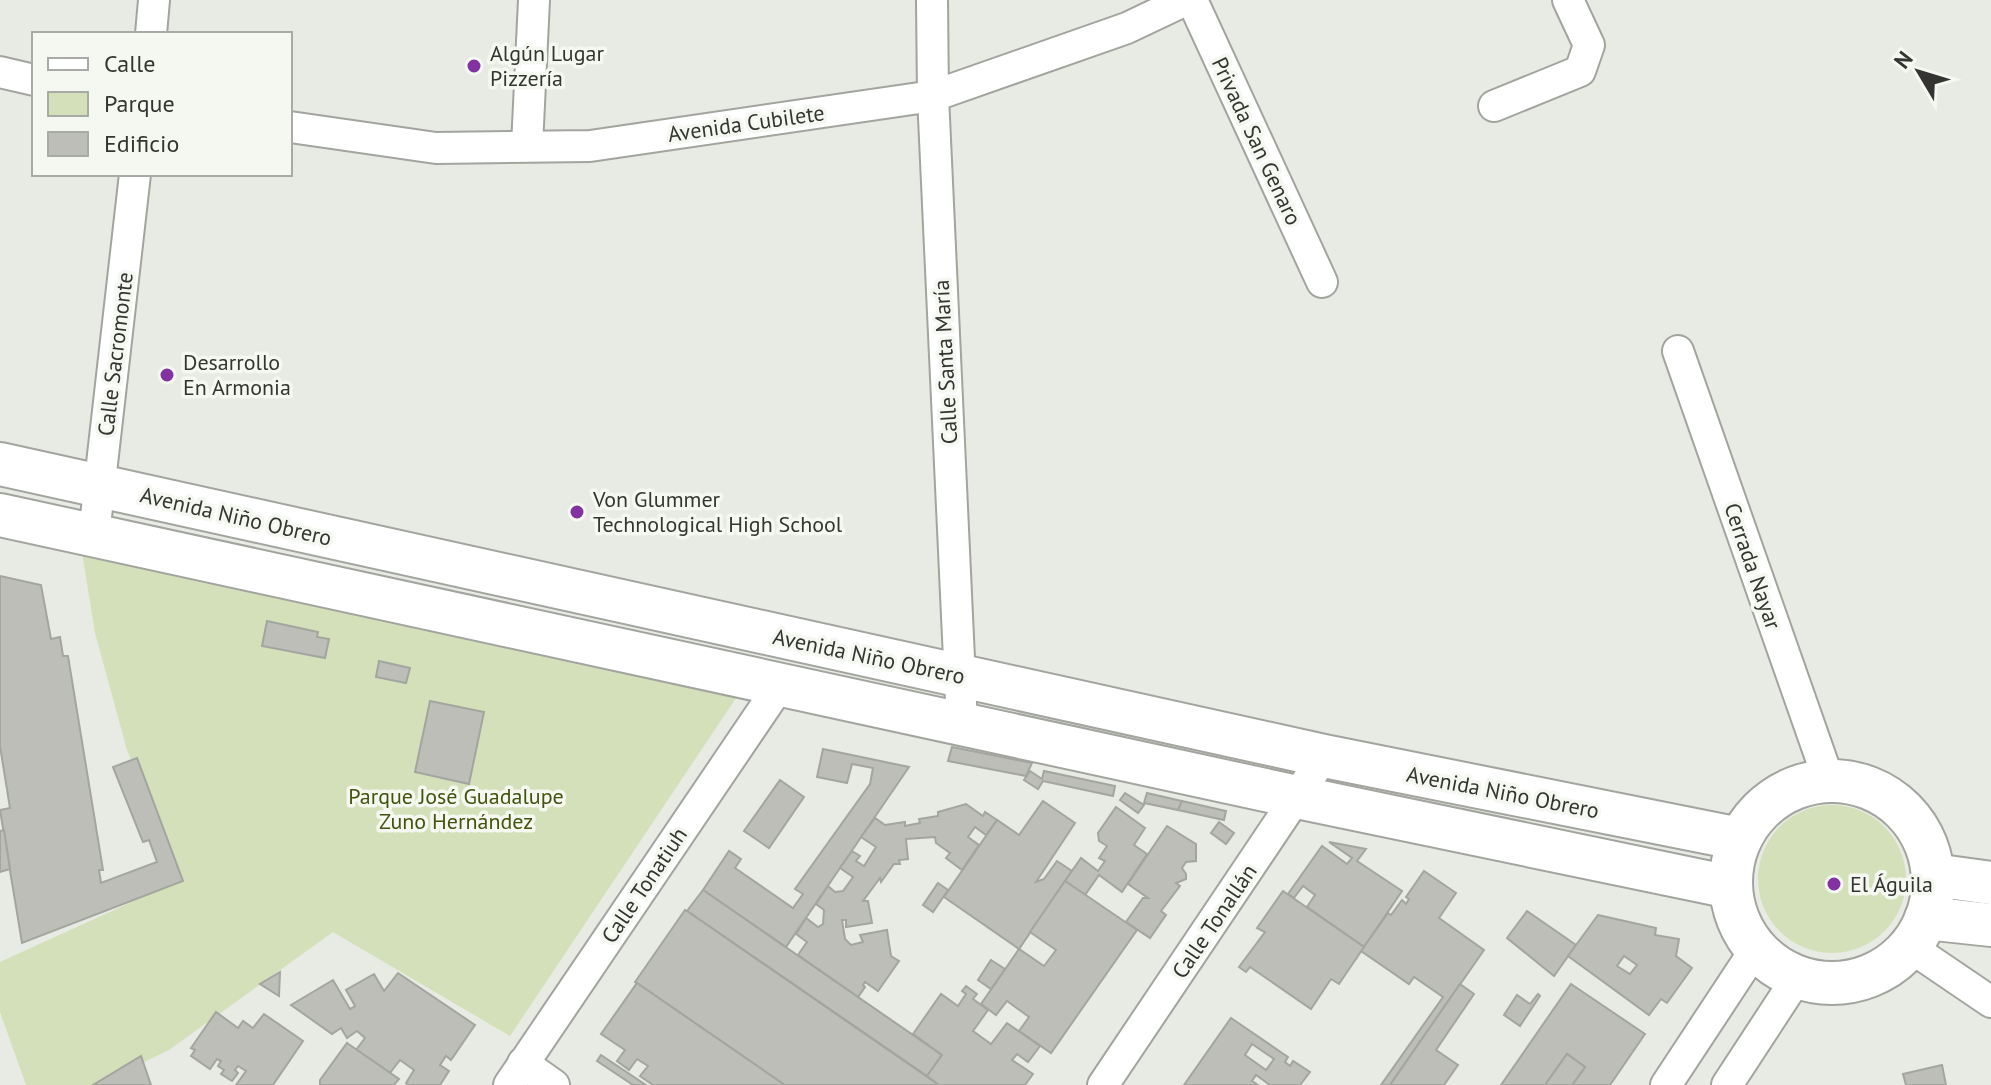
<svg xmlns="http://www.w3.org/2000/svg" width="1991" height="1085" font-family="'PT Sans',sans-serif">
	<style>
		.green { fill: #d3e0b9 }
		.building { fill: #bcbeb7; stroke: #a3a59f; stroke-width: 2; fill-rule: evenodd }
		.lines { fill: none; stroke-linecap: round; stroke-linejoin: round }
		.street-casing { stroke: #a2a49e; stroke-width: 34 }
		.secondary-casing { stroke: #a2a49e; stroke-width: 46 }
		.street { stroke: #fff; stroke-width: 30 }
		.secondary { stroke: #fff; stroke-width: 42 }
		.poi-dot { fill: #8332a1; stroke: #f5f8f1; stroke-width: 3 }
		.labels { text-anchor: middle; stroke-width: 7; stroke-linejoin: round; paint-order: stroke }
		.poi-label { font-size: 22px; fill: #343532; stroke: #f5f8f1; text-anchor: start }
		.street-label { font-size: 22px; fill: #343532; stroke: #f5f8f1 }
		.park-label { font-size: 22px; fill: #43530c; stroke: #f5f8f1 }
	</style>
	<rect width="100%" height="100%" fill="#e8eae4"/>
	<g class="green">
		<path d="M82,552l654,146 -226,338 -177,-104 -164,118 -72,35h-71l-26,-73v-50l180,-82 -53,-130 -32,-117z"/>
		<circle cx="1832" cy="879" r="74"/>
	</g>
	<g class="building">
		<path d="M0,576l41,9 10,54 9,-2 3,19h5l35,214h-4l2,13 56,-21 -8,-22 -6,2 -30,-75 24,-9 46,123 -161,62 -22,-133 10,-2 -10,-62z"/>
		<path d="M267,621l51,11 -1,5 12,2 -4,19 -63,-12z"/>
		<path d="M379,661l31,7 -4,15 -30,-6z"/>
		<path d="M430,701l54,11 -15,72 -54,-12z"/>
		<path d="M952,747l80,16 -6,13 -78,-15z"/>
		<path d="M823,749l86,18 -123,180 -83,-57 26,-39 12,8 -6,9 58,40 10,-14 -8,-5 75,-105 3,-16 -21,-4 -5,19 -30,-6z"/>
		<path d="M1030,771l12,8 2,-8 71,15 -2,10 -70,-15 -5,8 -14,-9z"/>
		<path d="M780,780l24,17 -35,51 -25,-17z"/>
		<path d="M1125,793l19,12 -6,8 -18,-13z"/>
		<path d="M1147,793l35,8v2l-4,7 -34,-7z"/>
		<path d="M1043,801l32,22 -39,59 8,-3 13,-18 15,10 -53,78 -75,-52 53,-77 22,15z"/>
		<path d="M1182,801l44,10 -2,9 -46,-10z"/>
		<path d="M966,804l17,12 2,-4 12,8 -11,15 -11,-8 -7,10 11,8 -17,25 -16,-12 4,-5 -14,-10 -1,-6 -29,2 2,20 -9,1 1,4h-6l-13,18 -1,-4 -17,23h5l4,22 -26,4v-7h-4l3,19 6,6 12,-3 -3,-7 27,-5 4,26 8,5 -21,30 -13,-9 -2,3 2,2 -7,10 -60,-42 9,-13 -11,-8 10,-16 12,9 5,-3 1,-14 -8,-6 12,-18 7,6 8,-1 10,-14 -13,-9 12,-17 8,5 -4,5 8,5 12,-19 -15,-10 14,-19 10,7 20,-3v4l15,-3 -1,-4 19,-3v-4z"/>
		<path d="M1116,807l29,21 -11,17 13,9 -25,38 -23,-17 -14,20 -20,-14 16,-23 17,13 7,-10 -6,-3 8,-12 -8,-5 -1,-8z"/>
		<path d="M1219,822l15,11 -8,11 -15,-11z"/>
		<path d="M1167,826l29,18v17l-10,1 -4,6 4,6v5l-10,4 4,3 -19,25 5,4 -16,23 -24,-16 17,-24h5l-20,-14z"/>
		<path d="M4,830l6,39 -10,3v-41z"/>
		<path d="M1329,842l37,7 -9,12 45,30 -38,56 -57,-40 8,-12 -12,-9 -9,12 -6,-4 34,-48 25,18 5,-6z"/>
		<path d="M1424,871l32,22 -17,25 45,32 -94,135h-9l62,-88 -29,-20 -5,7 -48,-33 27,-38 3,2 11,-15 4,4 3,-5 -3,-2z"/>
		<path d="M1065,881l72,49 -86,123 -32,-22 10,-14 -22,-16 -11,14 -15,-11 38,-55 25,17 12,-16 -26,-18z"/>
		<path d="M938,883l10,7 -15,22 -10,-7z"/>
		<path d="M703,890l239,165 -15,21 -240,-165z"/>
		<path d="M1283,891l81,56 -25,37 -8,-5 -20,30 -61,-42 -4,5 -7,-5 26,-35 -8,-4z"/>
		<path d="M685,910l2,1 252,174h-155l-147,-102 -2,-1z"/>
		<path d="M1527,911l49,34 -22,31 -47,-38z"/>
		<path d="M1598,915l58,13 -1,7 24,4 -3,17 16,12 -25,35 -6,-4 -12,16 -81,-59zM1624,956l13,9 -7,9 -13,-8z"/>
		<path d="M991,960l14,9 -14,20 -13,-9z"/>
		<path d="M280,972l-1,24 -19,-12z"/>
		<path d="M398,973l77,52 -24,35 -5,-4 -6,9 9,6 -9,14h-32l-2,-2 8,-13 -14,-10 -10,13 -34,-23 9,-12 -8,-7 -10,7 -6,-10 -9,6 -41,-29 42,-25 17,29 5,-3 -9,-16 28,-16 10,17z"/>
		<path d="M637,983l145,100 2,2h-131l-13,-9 8,-10 -11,-7 -8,11 -12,-9 8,-11 -24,-16z"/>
		<path d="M1460,984l14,10 -38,56 22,15 -14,20h-54z"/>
		<path d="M1571,984l74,50 -35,51h-38l13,-18 -18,-13 -22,31h-44z"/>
		<path d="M966,986l11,8 -4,5 15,11 -15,21 18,13 16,-21 33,23 -12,16 -11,-8 -5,6 21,14 -8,11h-86l-12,-9 15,-21 -29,-21 28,-40 17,12 8,-12 -4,-3z"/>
		<path d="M1538,994l2,2 -20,30 -16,-11 13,-20 13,9z"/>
		<path d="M216,1012l22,16 5,-7 10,7 11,-14 39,27 -30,44h-37l10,-14 -8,-5 -3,4 3,3 -6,8 -11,-7 3,-4 -6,-4 3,-5 -4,-2 -7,10 -19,-13 4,-6 -4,-2z"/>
		<path d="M1231,1018l57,39 -3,5 5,4 3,-5 17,11 -10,13h-30l-14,-10 -4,6 6,4h-74zM1252,1044l22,15 -8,11 -21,-15z"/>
		<path d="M347,1043l52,36 -5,6h-74v-5z"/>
		<path d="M1567,1054l18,13 -13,18h-27z"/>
		<path d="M601,1055l45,30h-13l-36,-24z"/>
		<path d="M141,1056l10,29h-58z"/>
		<path d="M1942,1065l4,20h-40l-3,-11z"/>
	</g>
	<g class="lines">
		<g class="street-casing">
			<g id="street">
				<path d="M932,0l1,96 29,628"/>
				<path d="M1192,0l130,282"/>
				<path d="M151,34l3,-34"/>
				<path d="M0,72l34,8"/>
				<path d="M1494,106l86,-35 9,-26 -21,-45"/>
				<path d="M290,127l146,21 154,-2 343,-50 194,-68 59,-28"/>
				<path d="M527,146l7,-146"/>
				<path d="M1678,351l151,430"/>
				<path d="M94,534l41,-360"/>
				<path d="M1910,947l81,55"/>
				<path d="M523,1063l31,22"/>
				<path d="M509,1085l271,-400"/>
				<path d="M1103,1085l221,-329"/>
				<path d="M1666,1085l89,-135"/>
				<path d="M1727,1085l70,-107"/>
			</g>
		</g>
		<g class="secondary-casing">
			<g id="secondary">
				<path d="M0,464l1324,292 416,83"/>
				<path d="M0,515l1297,282 433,90"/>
				<circle cx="1832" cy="882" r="101"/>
				<path d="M1933,875l58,8"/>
				<path d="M1926,918l65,7"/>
			</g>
		</g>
		<use href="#street" class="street"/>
		<use href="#secondary" class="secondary"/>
	</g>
	<g class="poi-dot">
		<circle cx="474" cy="66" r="8"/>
		<circle cx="167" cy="375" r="8"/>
		<circle cx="577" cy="512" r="8"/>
		<circle cx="1834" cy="884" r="8"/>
	</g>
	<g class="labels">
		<g class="poi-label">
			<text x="490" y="61">Algún Lugar<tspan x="490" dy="25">Pizzería</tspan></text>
			<text x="183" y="370">Desarrollo<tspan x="183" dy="25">En Armonia</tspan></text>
			<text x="593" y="507">Von Glummer<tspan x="593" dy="25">Technological High School</tspan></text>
			<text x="1850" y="892">El Águila</text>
		</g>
		<g class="street-label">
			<text transform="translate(746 123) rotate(-8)" y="8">Avenida Cubilete</text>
			<text transform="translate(1257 141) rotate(65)" y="8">Privada San Genaro</text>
			<text transform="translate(115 354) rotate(-83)" y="8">Calle Sacromonte</text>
			<text transform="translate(945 362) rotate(-93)" y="8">Calle Santa María</text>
			<text transform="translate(236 516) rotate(13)" y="8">Avenida Niño Obrero</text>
			<text transform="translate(1753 566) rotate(71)" y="8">Cerrada Nayar</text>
			<text transform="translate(869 656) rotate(12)" y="8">Avenida Niño Obrero</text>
			<text transform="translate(1503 792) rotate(11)" y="8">Avenida Niño Obrero</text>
			<text transform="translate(644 885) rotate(-56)" y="8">Calle Tonatiuh</text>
			<text transform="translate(1214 921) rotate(-56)" y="8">Calle Tonallán</text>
		</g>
		<g class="park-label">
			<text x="456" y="804">Parque José Guadalupe<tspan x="456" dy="25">Zuno Hernández</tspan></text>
		</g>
	</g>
	<rect x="32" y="32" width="260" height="144" fill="#f5f8f1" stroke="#a8aaa5" stroke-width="2"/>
	<rect x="48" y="58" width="40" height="12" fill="#ffffff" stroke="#a8aaa5" stroke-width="2"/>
	<text x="104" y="72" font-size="24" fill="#343532">Calle</text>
	<rect x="48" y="92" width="40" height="24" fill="#d3e0b9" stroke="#a8aaa5" stroke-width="2"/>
	<text x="104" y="112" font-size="24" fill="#343532">Parque</text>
	<rect x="48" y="132" width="40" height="24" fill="#bcbeb7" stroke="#a8aaa5" stroke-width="2"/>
	<text x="104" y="152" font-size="24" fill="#343532">Edificio</text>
	<g transform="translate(1919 72) rotate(308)" stroke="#f5f8f1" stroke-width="6" paint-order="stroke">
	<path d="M0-6L14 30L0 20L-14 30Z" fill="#343532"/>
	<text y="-12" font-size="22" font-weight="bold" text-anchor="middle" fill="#343532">N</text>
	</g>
</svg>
